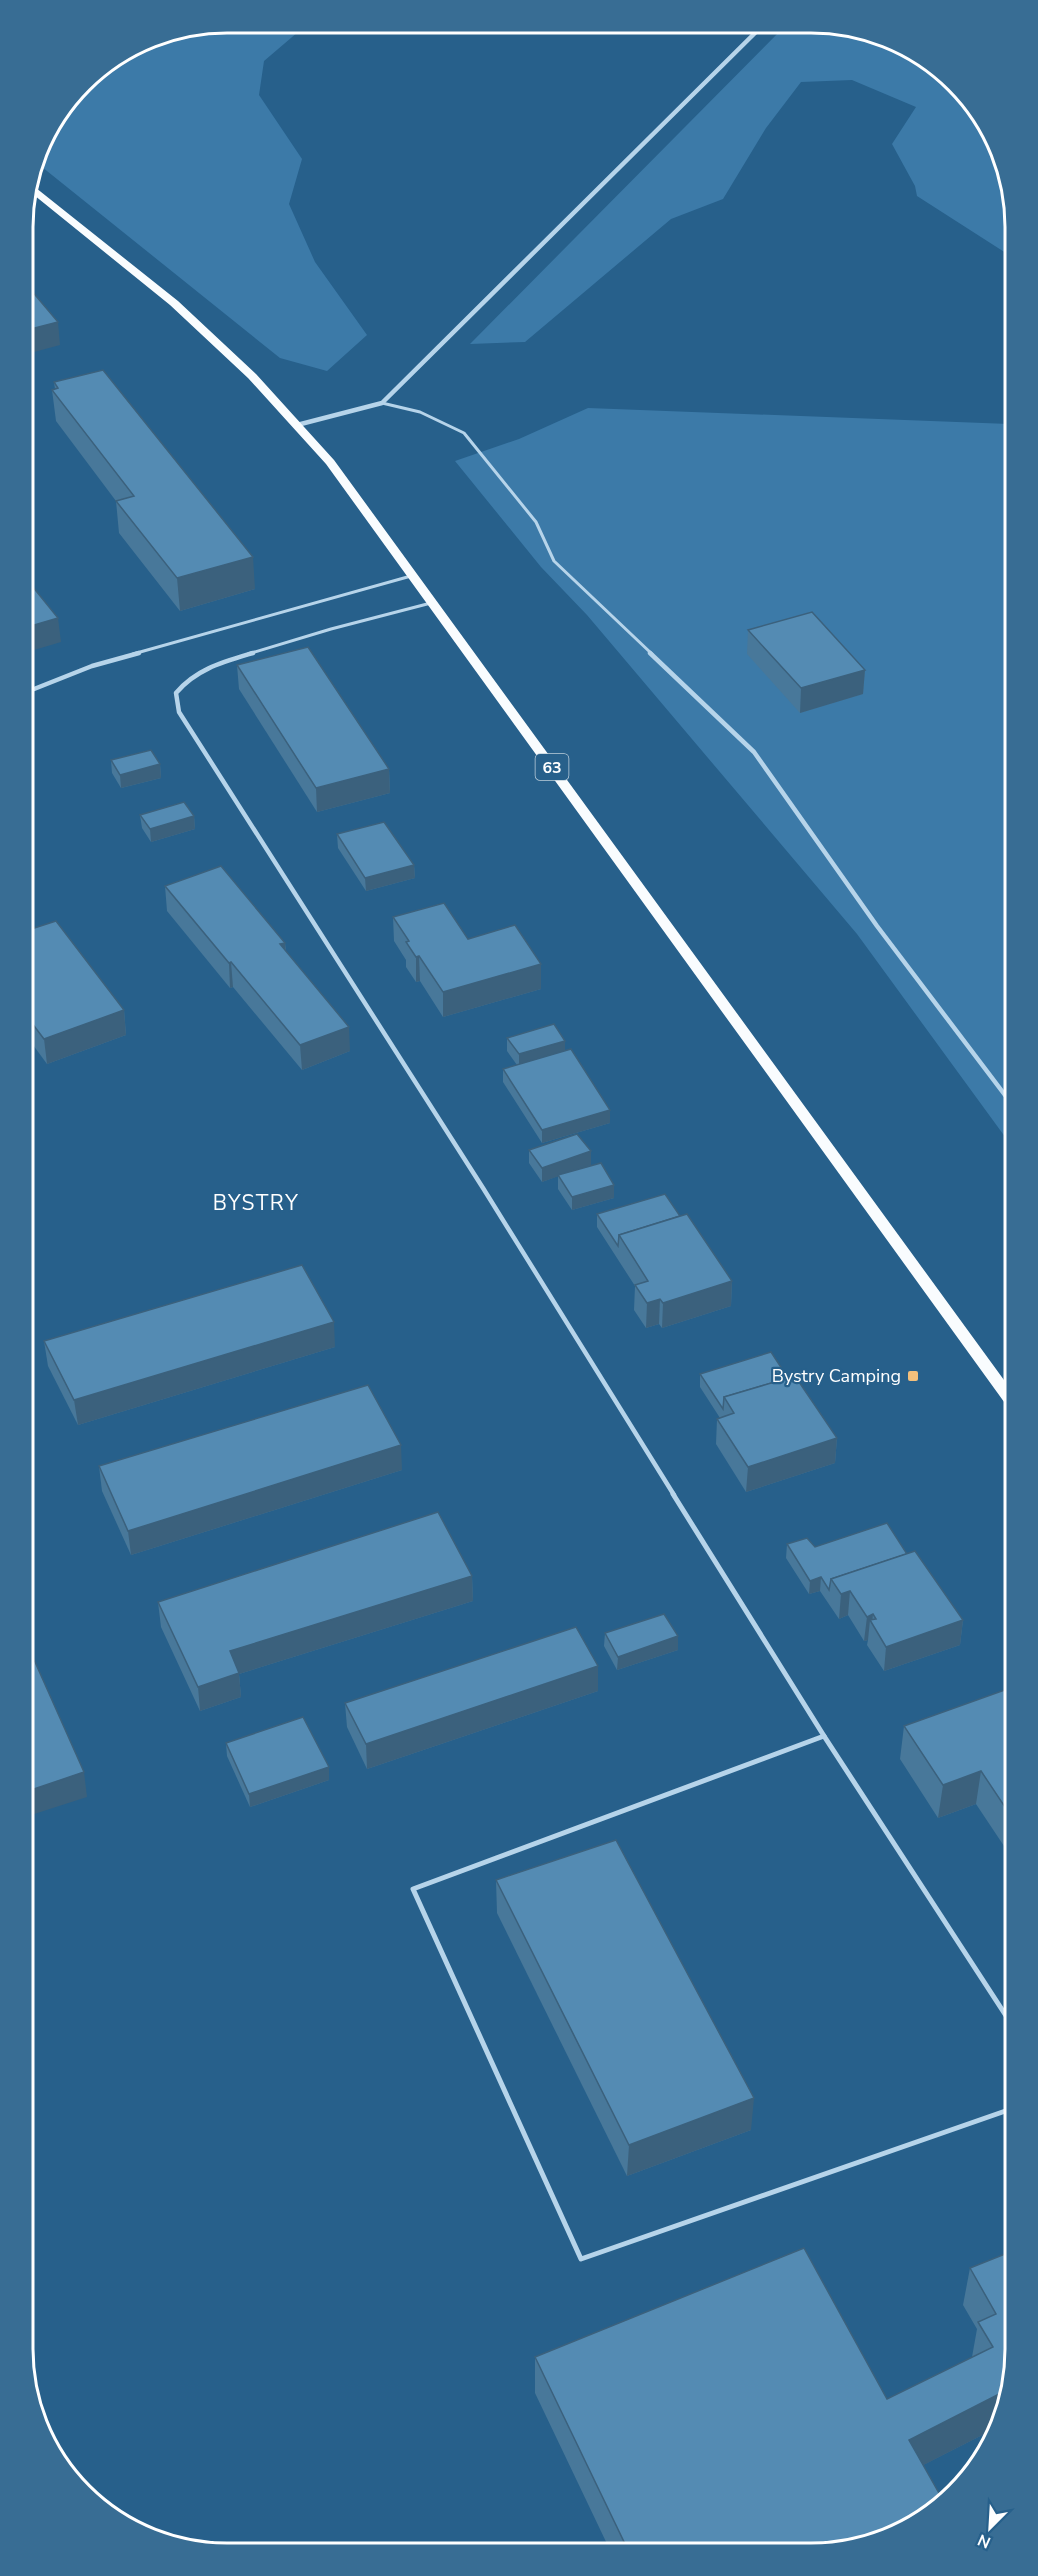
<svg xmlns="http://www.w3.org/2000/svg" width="1038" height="2576" font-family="'Nunito Sans',sans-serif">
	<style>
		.green { fill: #3c7aa8 }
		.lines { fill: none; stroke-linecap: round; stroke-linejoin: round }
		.lane-far2 { stroke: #b6d4ea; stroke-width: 3 }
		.lane-far1 { stroke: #b6d4ea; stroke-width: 4.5 }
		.lane { stroke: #b6d4ea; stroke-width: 5 }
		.street { stroke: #b6d4ea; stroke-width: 4.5 }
		.primary { fill: #f9fcfe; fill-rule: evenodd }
		.wall { fill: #48789a }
		.shaded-wall { fill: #3b617d }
		.building { fill: #548bb3; stroke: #3b617d; stroke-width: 1.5 }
		.poi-dot { fill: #f2c07c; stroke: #27608b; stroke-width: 2 }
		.labels { text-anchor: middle; stroke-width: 4.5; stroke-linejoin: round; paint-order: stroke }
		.shield { fill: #27608b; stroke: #becfdc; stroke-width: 1.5 }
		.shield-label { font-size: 16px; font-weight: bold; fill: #fff }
		.poi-label { font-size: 18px; fill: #fff; stroke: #27608b; text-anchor: end }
		.quarter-label { font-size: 21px; letter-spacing: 1.5px; fill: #fff; stroke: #27608b }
		.rim { fill: none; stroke: #fff; stroke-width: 3 }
	</style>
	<rect width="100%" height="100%" fill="#27608b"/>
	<g class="green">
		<path d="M227,23h76l2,3 -41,35 -5,34 43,64 -13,45 26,58 52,73 -40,36 -47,-13 -243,-195 6,-26 49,-63 57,-36z"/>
		<path d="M785,26h65l96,48 42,51 21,50v80l-92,-59 -2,-10 -23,-42 24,-37 -64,-27 -51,2 -35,46 -43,71 -52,20 -146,123 -55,2z"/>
		<path d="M588,408l421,16 2,721 -154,-211 -270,-319 -46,-48 -86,-106 64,-22z"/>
	</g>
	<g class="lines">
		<g class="lane-far2">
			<path d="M382,403l38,9 44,21 72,89 18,39 98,93"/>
			<path d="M133,654l278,-78"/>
			<path d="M248,654l83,-25 100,-26"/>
		</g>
		<g class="lane-far1">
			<path d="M253,653c-30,9 -57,16 -77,40l3,19 304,476 191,307"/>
			<path d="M650,653l104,99 123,174 134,177"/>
			<path d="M24,693l68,-27 47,-13"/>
		</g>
		<g class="lane">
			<path d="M673,1494l151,242 190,292"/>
			<path d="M824,1736l-411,153 168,370 433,-151"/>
		</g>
		<path class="street" d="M297,425l85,-22 380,-377"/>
		<path class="primary" d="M31,184l147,117 78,73 78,86 678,931v17l-5,-2 -681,-942 -78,-86 -78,-73 -141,-114z"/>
	</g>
	<g class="wall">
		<path d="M54,382l201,207 -75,22 -61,-78 -3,-32 -60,-80 -4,-31 3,-1z"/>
		<path d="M748,630l117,40 -2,24 -63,19 -53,-59z"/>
		<path d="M237,665l152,104 1,24 -73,19 -78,-123z"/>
		<path d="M111,760l49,4 1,14 -40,10 -9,-15z"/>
		<path d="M140,815l54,1 1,13 -44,13 -9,-14z"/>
		<path d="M337,834l77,31 1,13 -49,13 -28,-43z"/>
		<path d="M165,886l120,57 1,8 64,100 -48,19 -69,-83 -3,1 -63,-77z"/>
		<path d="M393,917l75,22 73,25v25l-98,28 -23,-36 -4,1 -10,-15v-7l-12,-19z"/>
		<path d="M25,931l99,79 2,25 -79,29 -22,-30z"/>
		<path d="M507,1038l58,13 45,72 -68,20 -39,-61v-13l14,-4 -10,-14z"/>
		<path d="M529,1150l62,15 -23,7 46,26 -42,12 -14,-21v-13l-16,6 -13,-19z"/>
		<path d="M597,1214l83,2 52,65 -1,25 -69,22 -3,-4 -13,4 -12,-18 1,-24 -38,-59z"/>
		<path d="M44,1341l291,6 -257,78 -30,-59z"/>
		<path d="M700,1374l88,4 49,60 -2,25 -89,29 -30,-48 1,-25 3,-1 -20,-31z"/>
		<path d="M99,1466l303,4 -271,85 -29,-64z"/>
		<path d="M787,1544l120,10 56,66 -3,25 -76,26 -17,-26 1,-5 -4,1 -16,-26 -9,4 -19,-28 -11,3 -23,-36z"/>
		<path d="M472,1576l1,25 -234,73 2,23 -41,14 -39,-84 -3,-25z"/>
		<path d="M605,1633l73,17 -61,20 -13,-24z"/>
		<path d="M598,1666v25l-231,78 -20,-42 -2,-24z"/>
		<path d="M1013,1687l1,174 -38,-57 -38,14 -38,-59 4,-33z"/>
		<path d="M226,1743l103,37 -79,27 -23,-51z"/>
		<path d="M496,1880l255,250 -124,46 -130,-263z"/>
		<path d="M1015,2250v112l-15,64 -77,39 -60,82 -254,1 -74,-155v-36l352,42 85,-42 5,-28 -14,-24 7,-37z"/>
	</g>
	<g class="shaded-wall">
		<path d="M58,322l2,23 -37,10v-24z"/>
		<path d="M253,557l2,32 -75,22 -3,-33z"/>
		<path d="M58,618l3,24 -37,11v-25z"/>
		<path d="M865,670l-2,24 -63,19 1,-25z"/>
		<path d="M160,764l1,14 -40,10 -1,-13z"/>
		<path d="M389,769l1,24 -73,19 -1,-24z"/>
		<path d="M194,816l1,13 -44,13 -1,-13z"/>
		<path d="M414,865l1,13 -49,13 -1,-13z"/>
		<path d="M285,943l2,24 -7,-23z"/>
		<path d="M419,956l1,25 -4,1v-25z"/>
		<path d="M231,962l2,25 -3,1 -1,-25z"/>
		<path d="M541,964v25l-98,28v-25z"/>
		<path d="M124,1010l2,25 -79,29 -3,-25z"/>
		<path d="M349,1027l1,24 -48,19 -2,-25z"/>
		<path d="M565,1041v13l-46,14v-14z"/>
		<path d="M610,1110v13l-68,20v-13z"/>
		<path d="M591,1151v14l-49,17v-14z"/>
		<path d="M614,1185v13l-42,12v-13z"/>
		<path d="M732,1281l-1,25 -69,22 1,-25z"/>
		<path d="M660,1299l-1,25 -13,4 1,-25z"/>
		<path d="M334,1322l1,25 -257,78 -4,-25z"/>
		<path d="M837,1438l-2,25 -89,29 2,-25z"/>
		<path d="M401,1445l1,25 -271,85 -3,-24z"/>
		<path d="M472,1576l1,25 -234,73 2,23 -41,14 -2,-24 32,-36z"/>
		<path d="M821,1577l-1,14 -11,3 1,-13z"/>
		<path d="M850,1591l-2,24 -9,4 2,-25z"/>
		<path d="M873,1614l-1,10 -2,-4 -2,20 -4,1 3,-24z"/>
		<path d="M963,1620l-3,25 -76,26 2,-24z"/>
		<path d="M678,1636v14l-61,20 1,-13z"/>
		<path d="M598,1666v25l-231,78 -1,-25z"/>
		<path d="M329,1767v13l-79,27 -1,-13z"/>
		<path d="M981,1771l-5,33 -38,14 5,-33z"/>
		<path d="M84,1772l3,25 -59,19v-25z"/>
		<path d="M754,2098l-3,32 -124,46 2,-31z"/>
		<path d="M1009,2389l-9,37 -96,49 5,-35z"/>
	</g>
	<g class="building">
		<path d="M23,283h2l33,39 -35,9z"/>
		<path d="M103,370l150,187 -76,21 -61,-77 18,-5 -82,-106 6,-2 -4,-6z"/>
		<path d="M24,576l34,42 -34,10z"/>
		<path d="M812,612l53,58 -64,18 -53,-58z"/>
		<path d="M308,647l81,122 -73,19 -79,-123z"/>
		<path d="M151,750l9,14 -40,11 -9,-15z"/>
		<path d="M184,802l10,14 -44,13 -10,-14z"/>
		<path d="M384,822l30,43 -49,13 -28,-44z"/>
		<path d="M221,866l64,77 -5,1 69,83 -49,18 -69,-83 -2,1 -64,-77z"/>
		<path d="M444,903l24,36 47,-14 26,39 -98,28 -24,-36 -3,1 -10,-15 3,-1 -16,-24z"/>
		<path d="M56,921l68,89 -80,29 -19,-25v-83z"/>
		<path d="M554,1024l11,17 -46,13 -12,-16z"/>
		<path d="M571,1049l39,61 -68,20 -39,-61z"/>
		<path d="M577,1134l14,17 -49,17 -13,-18z"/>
		<path d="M601,1163l13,22 -42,12 -14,-22z"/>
		<path d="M665,1194l15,22 -61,19 -1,11 -21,-32z"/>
		<path d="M687,1214l45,67 -69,22 -3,-4 -13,4 -12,-18 13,-4 -29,-46z"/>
		<path d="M302,1265l32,57 -260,78 -30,-59z"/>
		<path d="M771,1352l17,26 -64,19 -1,12 -23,-35z"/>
		<path d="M795,1376l42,62 -89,29 -31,-48 17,-6 -10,-16z"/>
		<path d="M368,1385l33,60 -273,86 -29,-65z"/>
		<path d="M438,1512l34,64 -242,75 9,22 -41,14 -40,-85z"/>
		<path d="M887,1523l20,31 -76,25 -2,11 -8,-13 -11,4 -23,-37 20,-6 8,9z"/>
		<path d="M915,1551l48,69 -77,27 -16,-27 6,-1 -3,-5 -6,3 -17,-26 -9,3 -10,-15z"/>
		<path d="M664,1614l14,22 -60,21 -13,-24z"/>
		<path d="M576,1627l22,39 -232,78 -21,-41z"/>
		<path d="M27,1644l57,128 -56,19z"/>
		<path d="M1013,1687v132l-32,-48 -38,14 -39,-59z"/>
		<path d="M303,1717l26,50 -80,27 -23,-51z"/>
		<path d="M616,1840l138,258 -125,47 -133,-265z"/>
		<path d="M804,2248l83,151 106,-52 -15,-25 18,-8 -26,-46 45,-18v112l-6,27 -100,51 35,62 -20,17 -61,28 -236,1 -92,-191z"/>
	</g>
	<rect class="poi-dot" x="907" y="1370" width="12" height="12" rx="3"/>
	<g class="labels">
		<rect class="shield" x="535.5" y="754" width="33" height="26" rx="4.5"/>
		<g class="shield-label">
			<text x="552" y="773">63</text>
		</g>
		<g class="poi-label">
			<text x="901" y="1382">Bystry Camping</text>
		</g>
		<g class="quarter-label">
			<text x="256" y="1210">BYSTRY</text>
		</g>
	</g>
	<path d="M0 0H1038V2576H0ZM227 33H811A194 194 0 0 1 1005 227V2349A194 194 0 0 1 811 2543H227A194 194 0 0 1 33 2349V227A194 194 0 0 1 227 33Z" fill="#386d94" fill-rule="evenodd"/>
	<path class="rim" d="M227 33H811A194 194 0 0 1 1005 227V2349A194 194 0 0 1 811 2543H227A194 194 0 0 1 33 2349V227A194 194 0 0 1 227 33Z"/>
	<g transform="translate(990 2528) rotate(204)" stroke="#27608b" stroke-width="4.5" paint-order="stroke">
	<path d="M0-4.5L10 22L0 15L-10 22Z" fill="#ffffff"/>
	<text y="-9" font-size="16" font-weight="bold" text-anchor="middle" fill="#ffffff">N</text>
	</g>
</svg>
